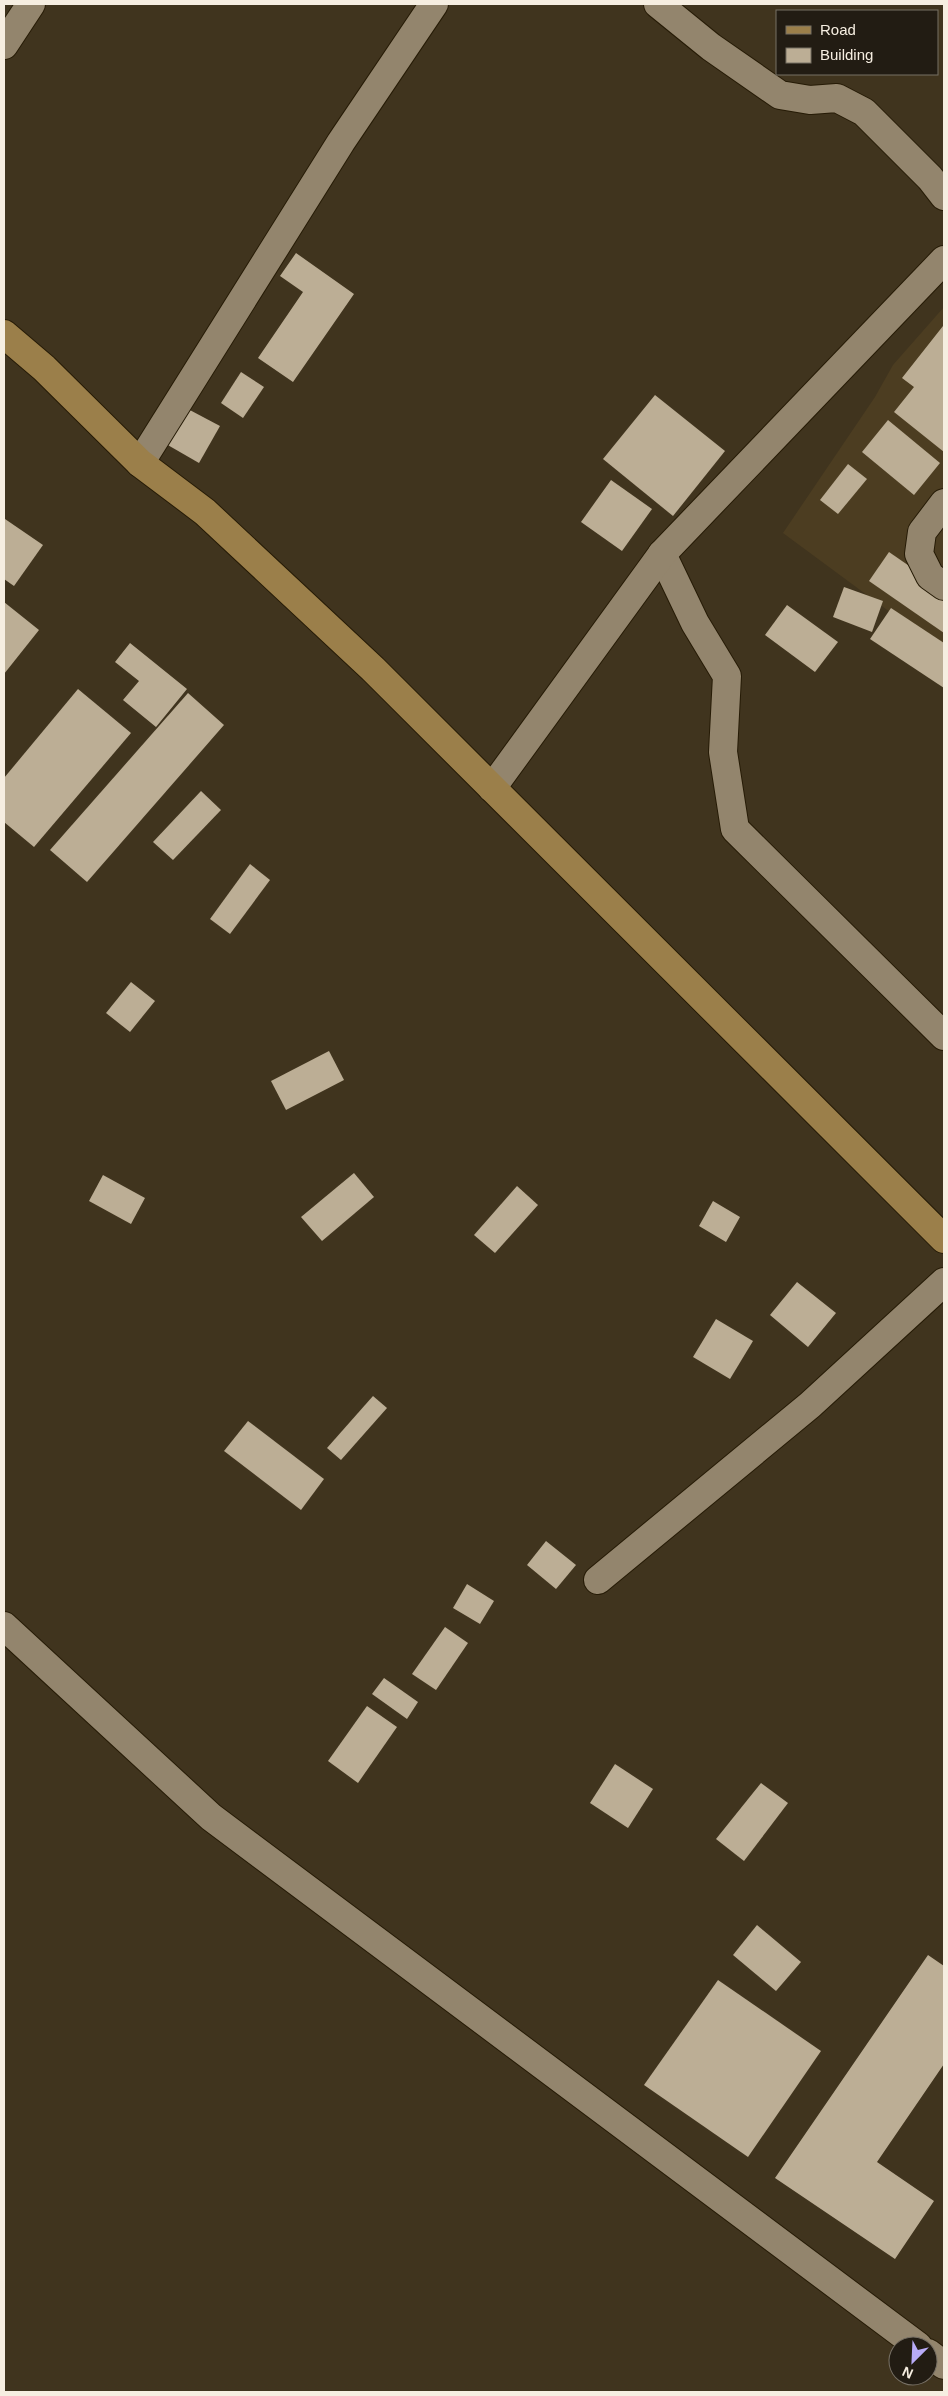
<svg xmlns="http://www.w3.org/2000/svg" width="948" height="2396" font-family="Helvetica,sans-serif">
	<style>
		.built { fill: #4c3d21 }
		.building { fill: #bcae95 }
		.lines { fill: none; stroke-linecap: round; stroke-linejoin: round }
		.minor-casing { stroke: #261b06; stroke-width: 30 }
		.major-casing { stroke: #261b06; stroke-width: 30 }
		.minor { stroke: #93856d; stroke-width: 28 }
		.major { stroke: #9b7f4a; stroke-width: 28 }
	</style>
	<rect width="100%" height="100%" fill="#40341e"/>
	<path class="built" d="M944,307v345l-161,-119 92,-136 18,-32z"/>
	<g class="building">
		<path d="M296,253l58,41 -61,88 -35,-24 45,-66 -23,-16z"/>
		<path d="M943,326l1,1v125l-50,-40 20,-25 -12,-9z"/>
		<path d="M241,372l23,15 -21,31 -22,-15z"/>
		<path d="M655,395l70,56 -52,65 -70,-57z"/>
		<path d="M186,408l34,18 -21,37 -33,-19z"/>
		<path d="M888,420l52,43 -26,32 -52,-43z"/>
		<path d="M848,464l19,15 -29,35 -18,-14z"/>
		<path d="M611,480l41,29 -30,42 -41,-29z"/>
		<path d="M5,519l38,26 -29,41 -10,-7z"/>
		<path d="M889,552l55,38v43l-75,-52z"/>
		<path d="M844,587l39,14 -11,31 -39,-15z"/>
		<path d="M4,602l35,28 -35,44z"/>
		<path d="M787,605l51,37 -23,30 -50,-37z"/>
		<path d="M891,608l53,35v45l-74,-49z"/>
		<path d="M130,643l57,46 -31,38 -33,-27 16,-19 -24,-19z"/>
		<path d="M78,689l53,44 -97,114 -30,-25v-44z"/>
		<path d="M188,693l36,32 -137,157 -37,-32z"/>
		<path d="M201,791l20,19 -48,50 -20,-18z"/>
		<path d="M250,864l20,16 -40,54 -20,-15z"/>
		<path d="M131,982l24,19 -25,31 -24,-19z"/>
		<path d="M329,1051l15,29 -58,30 -15,-29z"/>
		<path d="M354,1173l20,24 -52,44 -21,-24z"/>
		<path d="M103,1175l42,23 -14,26 -42,-23z"/>
		<path d="M517,1186l21,19 -43,48 -21,-18z"/>
		<path d="M713,1201l27,16 -14,25 -27,-16z"/>
		<path d="M797,1282l39,31 -28,34 -38,-32z"/>
		<path d="M716,1319l37,22 -23,38 -37,-22z"/>
		<path d="M373,1396l14,12 -46,52 -14,-12z"/>
		<path d="M248,1421l76,58 -23,31 -77,-59z"/>
		<path d="M546,1541l30,24 -20,24 -29,-24z"/>
		<path d="M467,1584l27,17 -14,23 -27,-16z"/>
		<path d="M445,1627l23,16 -32,47 -24,-16z"/>
		<path d="M384,1678l34,24 -11,17 -35,-25z"/>
		<path d="M367,1706l30,21 -39,56 -30,-22z"/>
		<path d="M615,1764l38,25 -25,39 -38,-25z"/>
		<path d="M761,1783l27,20 -44,58 -28,-22z"/>
		<path d="M757,1925l44,37 -25,29 -43,-36z"/>
		<path d="M928,1955l16,11v98l-67,98 57,39 -39,58 -120,-81z"/>
		<path d="M718,1980l103,71 -73,106 -104,-72z"/>
	</g>
	<g class="lines">
		<g class="minor-casing">
			<g id="minor">
				<path d="M658,4l53,43 69,48 30,5 27,-2 27,14 66,66 14,18"/>
				<path d="M4,45l27,-41"/>
				<path d="M140,463l201,-321 93,-138"/>
				<path d="M944,503l-22,29 -3,22 11,22 14,10"/>
				<path d="M662,554l33,69 32,53 -4,76 12,77 209,207"/>
				<path d="M492,788l170,-234 282,-294"/>
				<path d="M598,1580l212,-175 134,-123"/>
				<path d="M4,1626l207,191 707,529"/>
				<path d="M928,2353l16,12"/>
			</g>
		</g>
		<g class="major-casing">
			<path id="major" d="M4,334l40,34 96,95 65,49 168,157 571,570"/>
		</g>
		<use href="#minor" class="minor"/>
		<use href="#major" class="major"/>
	</g>
	<rect width="948" height="2396" fill="none" stroke="#f6eee1" stroke-width="10"/>
	<rect x="776" y="10" width="162" height="65" fill="#221c13" stroke="#777065"/>
	<rect x="786" y="26" width="25" height="8" fill="#9b7f4a" stroke="#777065"/>
	<text x="820" y="35" font-size="15" fill="#f6eee1">Road</text>
	<rect x="786" y="48" width="25" height="15" fill="#bcae95" stroke="#777065"/>
	<text x="820" y="60" font-size="15" fill="#f6eee1">Building</text>
	<g transform="translate(913 2361) rotate(204)"><circle r="24" fill="#221c13" stroke="#777065"/>
	<path d="M0-4L9 19L0 12L-9 19Z" fill="#b8abf7"/>
	<text y="-8" font-size="14" font-weight="bold" text-anchor="middle" fill="#f6eee1">N</text>
	</g>
</svg>
